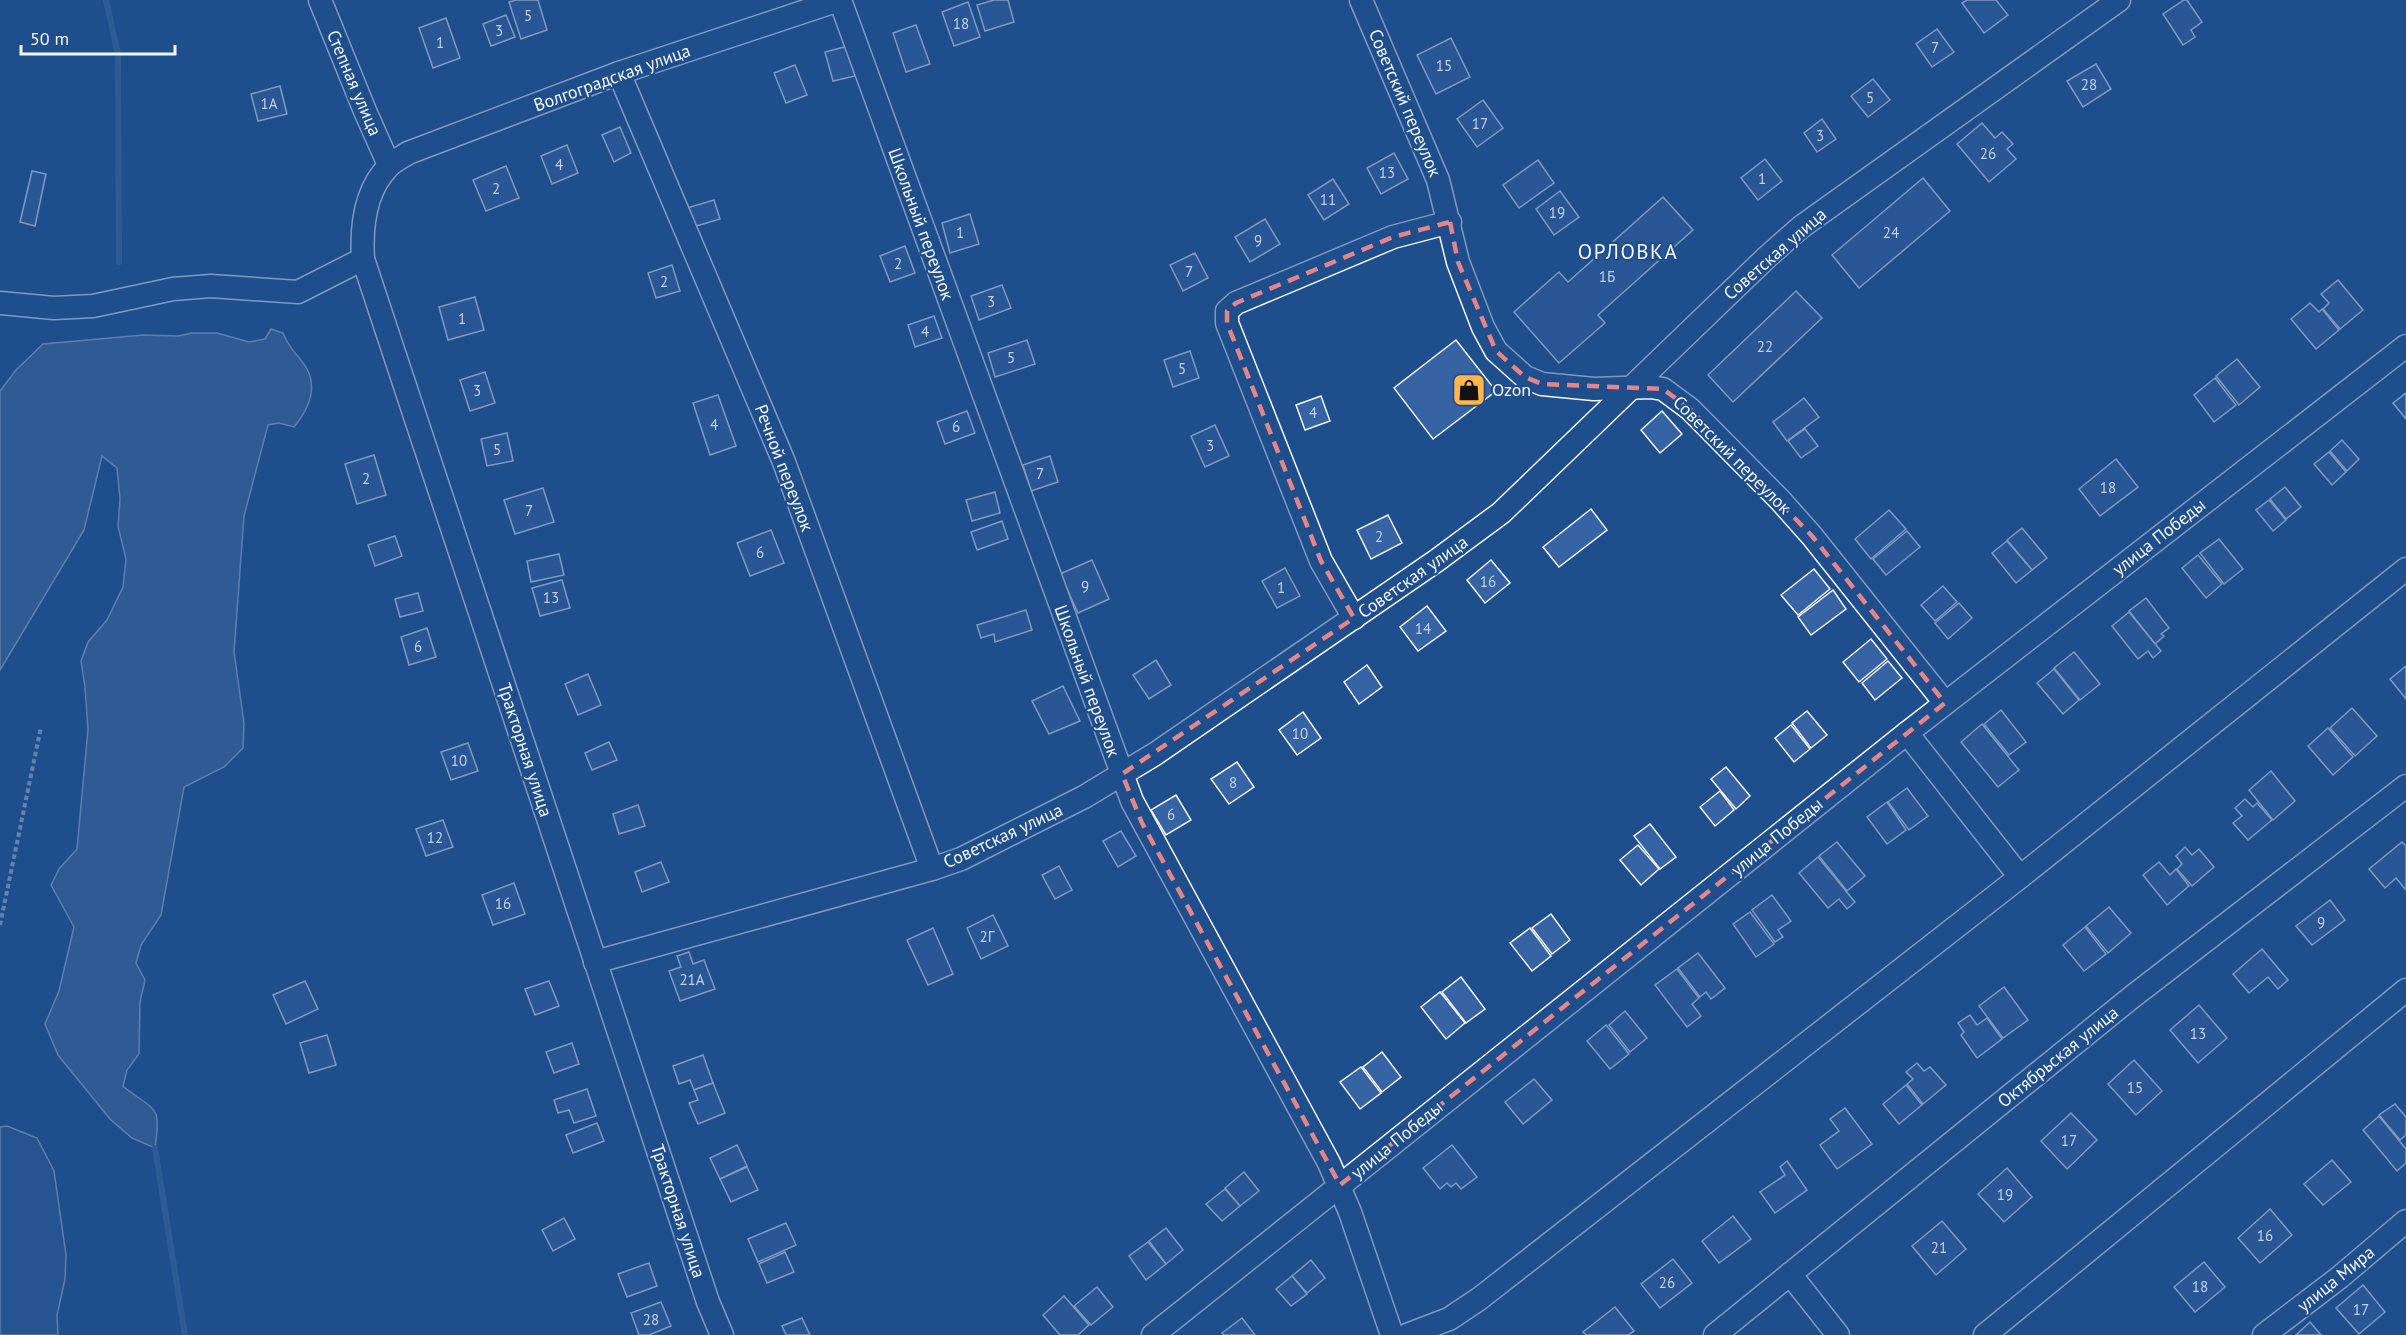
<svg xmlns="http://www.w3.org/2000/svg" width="2406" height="1335" font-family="'PT Sans',sans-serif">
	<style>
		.green { fill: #305b95; stroke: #a8bbd7; stroke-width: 1.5 }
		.water { fill: #446ba0; stroke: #a8bbd7; stroke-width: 1.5 }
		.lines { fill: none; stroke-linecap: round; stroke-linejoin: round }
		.stream { stroke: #446ba0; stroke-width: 6 }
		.building { fill: #3563a3; stroke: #f2f6ff; stroke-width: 1.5 }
		.minor-casing { stroke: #f2f6ff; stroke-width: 25 }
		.path { stroke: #b3c4dc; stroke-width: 4; stroke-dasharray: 4.5 3; stroke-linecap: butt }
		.minor { stroke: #1f4e8c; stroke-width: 22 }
		.marked { fill: none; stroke: #e38589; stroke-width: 4.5; stroke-dasharray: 12 8; stroke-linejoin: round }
		.labels { text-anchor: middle; stroke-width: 4.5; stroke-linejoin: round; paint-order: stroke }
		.number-label { font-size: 15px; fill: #c3d1e8 }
		.street-label { font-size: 18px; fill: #f2f6ff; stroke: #1f4e8c }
		.poi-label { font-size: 18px; fill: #f2f6ff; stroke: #1f4e8c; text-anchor: start }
		.quarter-label { font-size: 21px; letter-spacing: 1.5px; fill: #f2f6ff; stroke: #1f4e8c }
	</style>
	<rect width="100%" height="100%" fill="#1f4e8c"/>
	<path class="green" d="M7,1126l30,12 17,33 12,84 -1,24 -8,36 1,20h-58v-208z"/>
	<path class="water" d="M271,329l12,4c7,18 16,22 24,36 11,21 1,41 -13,58l-15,-4 -11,2 -24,91 -10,136 10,71 -1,25 -19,19 -40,20 -23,128 -20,30 -5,18 9,17 -5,22 -1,52 -12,16 -4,16c31,26 39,16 32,62l-23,-10 -22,-19 -52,-64 -13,-31 14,-33 15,-64 -23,-42 8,-16 18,-20 11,-120 -3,-42 -4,-26 7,-19 19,-22 16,-33 3,-28 -8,-33 2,-27 -3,-31 -15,-12 -18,74 -84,140v-279l16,-21 27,-26 100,-9 35,1 14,-3h25l32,9 16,-3z"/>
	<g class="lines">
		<g class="stream">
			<path d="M106,0l12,54 1,208"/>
			<path d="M155,1148l30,187"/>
		</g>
	</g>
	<g class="building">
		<path d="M516,0h22l9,30 -26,9 -12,-37z"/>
		<path d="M994,0h14l6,22 -29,9 -8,-26z"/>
		<path d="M1967,0h29l12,15 -24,18 -22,-30z"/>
		<path d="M2184,0h3l15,22 -11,8 4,7 -12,8 -20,-31z"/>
		<path d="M968,2l12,35 -26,9 -12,-34z"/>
		<path d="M506,15l9,22 -24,9 -8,-22z"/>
		<path d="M446,18l14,40 -27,10 -14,-40z"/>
		<path d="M916,25l14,39 -24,8 -13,-39z"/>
		<path d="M1937,29l17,23 -22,15 -16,-23z"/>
		<path d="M1451,38l19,39 -34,17 -19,-39z"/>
		<path d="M848,46l7,30 -22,5 -8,-29z"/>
		<path d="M2096,64l15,25 -28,18 -16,-26z"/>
		<path d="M795,65l12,30 -21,8 -12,-30z"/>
		<path d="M1873,79l17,21 -22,17 -17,-21z"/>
		<path d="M280,86l7,28 -29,7 -7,-27z"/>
		<path d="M1483,100l20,28 -26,19 -20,-28z"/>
		<path d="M1822,119l14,20 -19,13 -13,-19z"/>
		<path d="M1982,123l13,15 7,-6 11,12 -6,5 9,10 -27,23 -32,-38z"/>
		<path d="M620,127l11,26 -17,9 -12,-27z"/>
		<path d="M567,145l11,28 -26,11 -11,-28z"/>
		<path d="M1394,153l14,26 -27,15 -14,-26z"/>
		<path d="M1765,159l17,22 -24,19 -17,-22z"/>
		<path d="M1538,160l16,23 -35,25 -16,-23z"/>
		<path d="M506,166l13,32 -33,13 -13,-31z"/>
		<path d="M32,171l14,3 -11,52 -15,-4z"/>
		<path d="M1923,178l27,33 -91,77 -27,-33z"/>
		<path d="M1333,179l16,25 -25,16 -16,-25z"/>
		<path d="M1560,191l19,26 -25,18 -18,-26z"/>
		<path d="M1663,197l30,33 -95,85 7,8 -46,40 -45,-51 45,-40 9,10z"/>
		<path d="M714,200l6,19 -27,8 -6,-19z"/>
		<path d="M970,214l9,30 -29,9 -8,-30z"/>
		<path d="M1265,219l15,25 -30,18 -15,-25z"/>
		<path d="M905,246l10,27 -25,9 -10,-26z"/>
		<path d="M1195,253l13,25 -25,13 -13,-26z"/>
		<path d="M672,265l8,26 -24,7 -8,-25z"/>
		<path d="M2338,280l25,30 -23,19 -17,-20 6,-6 -8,-9z"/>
		<path d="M1002,285l9,23 -32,12 -8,-24z"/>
		<path d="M1796,291l26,27 -89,84 -25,-27z"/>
		<path d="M475,297l9,33 -36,10 -9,-33z"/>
		<path d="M2310,303l9,9 3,-3 17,21 -23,19 -25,-30z"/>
		<path d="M934,316l8,22 -27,9 -7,-22z"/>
		<path d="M1027,340l8,24 -40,13 -7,-24z"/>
		<path d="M1456,340l40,51 -63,48 -39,-51z"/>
		<path d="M1190,351l9,27 -26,9 -9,-27z"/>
		<path d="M2237,359l23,28 -21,18 -23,-29z"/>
		<path d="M485,372l10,31 -25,8 -10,-31z"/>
		<path d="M2215,378l21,27 -22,17 -20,-27z"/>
		<path d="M2406,393v26l-13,-16z"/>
		<path d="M718,395l18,51 -26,9 -17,-52z"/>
		<path d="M1321,396l9,25 -25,9 -9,-25z"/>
		<path d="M1804,398l15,19 -32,24 -14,-19z"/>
		<path d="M967,411l8,22 -30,11 -8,-22z"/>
		<path d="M1662,411l20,23 -22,19 -19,-23z"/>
		<path d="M1215,425l14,31 -24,11 -14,-31z"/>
		<path d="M1805,429l13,17 -17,12 -13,-17z"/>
		<path d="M507,433l6,28 -26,5 -6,-27z"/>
		<path d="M2342,440l17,19 -12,12 -17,-20z"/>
		<path d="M2329,452l17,20 -14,13 -18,-21z"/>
		<path d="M374,455l12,40 -29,9 -12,-40z"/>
		<path d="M1050,456l8,26 -27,9 -8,-26z"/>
		<path d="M2116,459l22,28 -38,29 -21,-27z"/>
		<path d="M2285,487l16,20 -15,12 -16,-20z"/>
		<path d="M543,488l11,34 -39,12 -11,-34z"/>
		<path d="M995,492l5,21 -28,8 -6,-21z"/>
		<path d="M2269,500l17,20 -13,11 -17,-21z"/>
		<path d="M1591,509l16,21 -48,37 -16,-20z"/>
		<path d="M1889,510l17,19 -35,30 -16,-20z"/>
		<path d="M1388,515l14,28 -31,16 -14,-29z"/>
		<path d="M1002,521l6,18 -31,11 -6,-18z"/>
		<path d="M2022,528l25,30 -15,12 -25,-30z"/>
		<path d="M771,530l13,33 -34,13 -13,-33z"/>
		<path d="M1907,531l13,16 -34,28 -13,-16z"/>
		<path d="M395,536l7,20 -27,10 -7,-21z"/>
		<path d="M2219,539l24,30 -19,15 -24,-31z"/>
		<path d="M2007,541l25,29 -16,13 -24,-30z"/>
		<path d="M559,554l5,21 -33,7 -4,-21z"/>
		<path d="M2198,555l24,29 -16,14 -24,-30z"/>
		<path d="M1092,560l17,39 -31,14 -18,-39z"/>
		<path d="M1491,560l19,23 -25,20 -18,-23z"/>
		<path d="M1285,568l15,28 -23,12 -15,-27z"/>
		<path d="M1814,569l16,20 -32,26 -17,-20z"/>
		<path d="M562,580l8,28 -30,8 -8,-28z"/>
		<path d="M1943,586l14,16 -22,19 -14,-16z"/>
		<path d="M1833,590l13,19 -35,26 -13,-18z"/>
		<path d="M418,593l5,18 -23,6 -5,-18z"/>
		<path d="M2146,598l23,30 -8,6 3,2 -9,8 -26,-33z"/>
		<path d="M1959,603l13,15 -24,21 -13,-16z"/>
		<path d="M1427,606l19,25 -28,20 -18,-24z"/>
		<path d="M1026,610l6,20 -37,12 -1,-8 -13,4 -4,-13z"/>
		<path d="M2129,612l32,39 -8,7 -5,-7 -10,8 -26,-33z"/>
		<path d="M427,628l9,29 -27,8 -8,-28z"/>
		<path d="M1871,639l16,20 -28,23 -16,-20z"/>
		<path d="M2074,652l26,32 -20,16 -26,-32z"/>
		<path d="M1156,660l15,25 -22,14 -16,-24z"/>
		<path d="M1888,661l14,17 -27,22 -13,-17z"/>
		<path d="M1367,665l15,22 -23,17 -15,-22z"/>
		<path d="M2406,666v33l-16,-20z"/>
		<path d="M2054,669l25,31 -16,14 -26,-31z"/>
		<path d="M588,674l13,31 -23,10 -13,-31z"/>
		<path d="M1063,686l17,35 -31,13 -17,-33z"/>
		<path d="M2352,708l25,28 -22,20 -25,-28z"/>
		<path d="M2001,710l25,32 -17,13 -25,-31z"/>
		<path d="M1807,711l20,24 -16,13 -19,-25z"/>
		<path d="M1303,712l18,26 -24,17 -18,-25z"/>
		<path d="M1982,724l37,46 -21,17 -37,-45z"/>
		<path d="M1791,725l19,24 -16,13 -19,-24z"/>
		<path d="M2328,728l25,29 -20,18 -25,-29z"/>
		<path d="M609,742l8,18 -25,10 -7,-17z"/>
		<path d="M468,743l10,28 -27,9 -10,-28z"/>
		<path d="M1237,762l17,25 -25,17 -18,-25z"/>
		<path d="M1726,767l24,29 -14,13 -25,-30z"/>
		<path d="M2271,771l24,30 -22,19 -24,-30z"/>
		<path d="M1907,788l21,28 -19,14 -21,-28z"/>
		<path d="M1720,791l14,19 -19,16 -15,-19z"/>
		<path d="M1176,795l15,25 -25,15 -15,-25z"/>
		<path d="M2245,799l8,8 4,-4 15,17 -24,20 -15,-17 9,-7 -7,-8z"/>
		<path d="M1887,802l19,28 -19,14 -20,-27z"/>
		<path d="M638,805l7,21 -26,8 -6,-20z"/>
		<path d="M443,820l10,27 -27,9 -10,-27z"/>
		<path d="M1650,824l26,33 -16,12 -26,-33z"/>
		<path d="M1121,831l15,25 -18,11 -15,-26z"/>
		<path d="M1837,842l28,34 -18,15 -28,-35z"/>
		<path d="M2402,842l4,4v44l-10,-12 -11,10 -16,-19z"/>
		<path d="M1638,845l21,24 -18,16 -21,-25z"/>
		<path d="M2185,847l7,8 7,-6 15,18 -22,19 -15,-17 5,-5 -6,-8z"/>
		<path d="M1818,857l37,45 -8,7 -8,-10 -11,9 -29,-35z"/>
		<path d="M661,862l8,20 -27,10 -7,-20z"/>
		<path d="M2159,862l11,13 6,-6 13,17 -22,19 -24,-30z"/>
		<path d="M1059,866l13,24 -17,9 -13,-24z"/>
		<path d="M514,883l11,31 -32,11 -11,-30z"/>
		<path d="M1772,895l19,26 -13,9 5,7 -8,5 -23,-32z"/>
		<path d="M2330,900l15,20 -33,25 -16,-19z"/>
		<path d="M2109,907l22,26 -23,20 -22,-27z"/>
		<path d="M1750,912l24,32 -18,13 -23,-33z"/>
		<path d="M1551,914l19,26 -18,14 -20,-26z"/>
		<path d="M993,915l15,31 -27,13 -14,-31z"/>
		<path d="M2085,927l21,27 -22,17 -21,-26z"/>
		<path d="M933,928l20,46 -25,11 -21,-45z"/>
		<path d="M1530,928l21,28 -19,15 -22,-28z"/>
		<path d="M2262,949l26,31 -10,9 -10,-12 -19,16 -16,-19z"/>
		<path d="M689,952l4,12 11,-4 11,29 -35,12 -11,-30 12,-4 -4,-11z"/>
		<path d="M1698,953l27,35 -14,11 -5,-7 -6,5 -22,-29z"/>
		<path d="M1677,969l22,29 -7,6 9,12 -14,11 -32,-42z"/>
		<path d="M1461,977l24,32 -19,14 -24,-31z"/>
		<path d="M305,981l13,28 -32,15 -13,-29z"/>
		<path d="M549,981l10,25 -24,9 -10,-26z"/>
		<path d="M2004,987l24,33 -25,18 -24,-32z"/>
		<path d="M1440,992l25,31 -19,16 -25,-32z"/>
		<path d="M2199,1005l28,33 -29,25 -28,-33z"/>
		<path d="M1625,1011l22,27 -17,14 -21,-27z"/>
		<path d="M1970,1015l7,10 10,-7 15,21 -25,19 -16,-23 3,-3 -6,-9z"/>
		<path d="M1606,1025l23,29 -19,15 -23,-28z"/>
		<path d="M327,1035l9,30 -27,8 -9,-30z"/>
		<path d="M572,1043l7,21 -25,9 -8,-21z"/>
		<path d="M1382,1052l19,25 -19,15 -19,-25z"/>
		<path d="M703,1055l10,28 -19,7 -4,-10 -11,4 -6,-18z"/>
		<path d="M2134,1060l28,31 -26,24 -28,-31z"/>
		<path d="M1917,1063l7,8 6,-4 16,18 -23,19 -16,-20 6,-5 -7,-7z"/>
		<path d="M1361,1067l20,26 -21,16 -20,-27z"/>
		<path d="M1534,1079l18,21 -29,24 -18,-22z"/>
		<path d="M713,1083l12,30 -27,11 -9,-21 9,-3 -4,-10z"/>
		<path d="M1906,1085l16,20 -23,19 -16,-20z"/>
		<path d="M587,1089l9,27 -22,7 -5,-13 -11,3 -4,-13z"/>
		<path d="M2395,1104l11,13v18l-6,5 -21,-25z"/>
		<path d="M1845,1108l27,36 -35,25 -17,-24 19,-14 -9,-12z"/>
		<path d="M2071,1113l26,27 -30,29 -26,-28z"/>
		<path d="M2379,1116l27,33v14l-9,8 -34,-41z"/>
		<path d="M597,1123l7,18 -31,12 -7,-18z"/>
		<path d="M737,1145l10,21 -27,13 -10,-21z"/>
		<path d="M1452,1145l25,32 -16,12 -5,-6 -5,4 -4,-4 -7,6 -17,-21z"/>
		<path d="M2332,1160l19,22 -28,23 -19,-21z"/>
		<path d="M1787,1161l20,29 -32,23 -15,-21 25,-17 -5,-8z"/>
		<path d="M747,1167l11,23 -27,12 -11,-23z"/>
		<path d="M2007,1168l25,29 -28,25 -26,-28z"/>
		<path d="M1244,1172l15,19 -19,15 -15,-18z"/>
		<path d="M1225,1189l15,17 -18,15 -16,-17z"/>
		<path d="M2270,1209l22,26 -32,28 -22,-25z"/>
		<path d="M1733,1216l18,23 -32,24 -17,-22z"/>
		<path d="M564,1218l11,21 -22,12 -11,-21z"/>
		<path d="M1942,1221l24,28 -30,26 -24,-29z"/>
		<path d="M786,1223l10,22 -38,17 -10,-23z"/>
		<path d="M1166,1228l17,22 -17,14 -17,-23z"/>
		<path d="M1148,1242l18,22 -20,16 -17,-24z"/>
		<path d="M785,1252l9,20 -27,11 -8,-19z"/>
		<path d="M1673,1259l19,24 -32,25 -19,-24z"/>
		<path d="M1311,1260l14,18 -18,15 -15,-17z"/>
		<path d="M2204,1262l21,25 -30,25 -21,-25z"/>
		<path d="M649,1263l8,23 -30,11 -9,-23z"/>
		<path d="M1292,1276l15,18 -16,12 -15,-17z"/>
		<path d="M2363,1285l22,27 -26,22 -23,-26z"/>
		<path d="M1097,1287l16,20 -22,18 -17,-19z"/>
		<path d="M1064,1296l25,29 -11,10h-18l-17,-20z"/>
		<path d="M661,1302l10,24 -22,9h-10l-8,-22z"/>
		<path d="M1615,1307l19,24 -6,4h-42l-3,-3z"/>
		<path d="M802,1318l8,17h-24l-4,-9z"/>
		<path d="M1242,1318l13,17h-31l-2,-2z"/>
		<path d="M2310,1322l11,13h-25z"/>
	</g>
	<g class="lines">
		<g class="minor-casing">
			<g id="minor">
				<path d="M320,0l45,111 24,54"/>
				<path d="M840,0l292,801 197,362 21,49 42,123"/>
				<path d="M1361,0l77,180 20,82 25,65 13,24 29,26 17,7 52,5 56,-2 13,2 27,20 90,91 32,36 133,167"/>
				<path d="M619,73l165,389 148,407"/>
				<path d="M0,303l54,5 39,-2 80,-17 38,-3 87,6 65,-33"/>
				<path d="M1354,618l-33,-57 -94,-238v-12l9,-8 157,-66 57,-15"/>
				<path d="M1907,733l113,144"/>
				<path d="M595,962l337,-93 29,-10 123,-62 71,-43 281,-193 65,-48 266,-256 34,-30 318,-227"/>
				<path d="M1790,1274l48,61"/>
				<path d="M722,1335l-14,-33 -345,-1043c-2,-32 2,-69 26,-93 5,-5 13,-9 19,-13l211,-80 220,-73"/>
				<path d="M1153,1335l754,-602 499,-387"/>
				<path d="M1407,1335l42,-16 30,-20 541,-422 386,-308"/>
				<path d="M1715,1335l417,-338 274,-211"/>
				<path d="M1985,1335l421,-345"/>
				<path d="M2264,1335l76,-58 66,-56"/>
			</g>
		</g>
		<path class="path" d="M0,925l41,-198"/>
		<use href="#minor" class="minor"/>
	</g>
	<path d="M0 0H2406V1335H0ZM1450,222l8,40 38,89 29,26 17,7 121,5 27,20 122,127 133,167 -605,482 -198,-362 -20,-49 232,-156 -33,-57 -94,-238v-12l9,-8 157,-66z" fill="#1f4e8c" fill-opacity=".55" fill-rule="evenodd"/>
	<path class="marked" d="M1450,222l8,40 38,89 29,26 17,7 121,5 27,20 122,127 133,167 -605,482 -198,-362 -20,-49 232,-156 -33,-57 -94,-238v-12l9,-8 157,-66z"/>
	<defs>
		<g id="shop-square" transform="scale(1.725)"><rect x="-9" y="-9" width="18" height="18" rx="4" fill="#ffb74d" stroke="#1f4e8c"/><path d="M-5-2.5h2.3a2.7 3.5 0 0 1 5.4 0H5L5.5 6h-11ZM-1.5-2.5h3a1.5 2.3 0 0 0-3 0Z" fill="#111"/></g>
	</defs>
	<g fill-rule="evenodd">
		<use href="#shop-square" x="1469" y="390"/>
	</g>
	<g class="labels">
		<g class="number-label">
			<text x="528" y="21">5</text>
			<text x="961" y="29">18</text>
			<text x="499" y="36">3</text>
			<text x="440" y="48">1</text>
			<text x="1935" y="53">7</text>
			<text x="1444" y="71">15</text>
			<text x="2089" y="90">28</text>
			<text x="1870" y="103">5</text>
			<text x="269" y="109">1А</text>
			<text x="1480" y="129">17</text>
			<text x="1820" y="141">3</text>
			<text x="1988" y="159">26</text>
			<text x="559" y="170">4</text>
			<text x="1387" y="178">13</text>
			<text x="1762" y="184">1</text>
			<text x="496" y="194">2</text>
			<text x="1328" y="205">11</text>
			<text x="1557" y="218">19</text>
			<text x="960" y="238">1</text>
			<text x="1891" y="238">24</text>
			<text x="1258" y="246">9</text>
			<text x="898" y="269">2</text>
			<text x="1189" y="277">7</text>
			<text x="1607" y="282">1Б</text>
			<text x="664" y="287">2</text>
			<text x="991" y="307">3</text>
			<text x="462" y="324">1</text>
			<text x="925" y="337">4</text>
			<text x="1765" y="352">22</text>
			<text x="1011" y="363">5</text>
			<text x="1182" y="374">5</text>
			<text x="477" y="396">3</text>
			<text x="1313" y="418">4</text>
			<text x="714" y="430">4</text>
			<text x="956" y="432">6</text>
			<text x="1210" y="451">3</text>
			<text x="497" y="455">5</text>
			<text x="1040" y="479">7</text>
			<text x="366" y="484">2</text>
			<text x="2108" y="493">18</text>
			<text x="529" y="516">7</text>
			<text x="1379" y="542">2</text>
			<text x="760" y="558">6</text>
			<text x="1488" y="587">16</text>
			<text x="1085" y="592">9</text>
			<text x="1281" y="593">1</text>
			<text x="551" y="603">13</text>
			<text x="1423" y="634">14</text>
			<text x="418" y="652">6</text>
			<text x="1300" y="739">10</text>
			<text x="459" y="766">10</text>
			<text x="1233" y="788">8</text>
			<text x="1171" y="820">6</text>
			<text x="435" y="843">12</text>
			<text x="503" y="909">16</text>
			<text x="2321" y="928">9</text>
			<text x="987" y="942">2Г</text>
			<text x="692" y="985">21А</text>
			<text x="2198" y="1039">13</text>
			<text x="2135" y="1093">15</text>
			<text x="2069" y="1146">17</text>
			<text x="2005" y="1200">19</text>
			<text x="2265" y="1241">16</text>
			<text x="1939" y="1253">21</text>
			<text x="1667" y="1288">26</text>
			<text x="2200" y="1292">18</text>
			<text x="2361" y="1315">17</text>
			<text x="651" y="1325">28</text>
		</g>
		<g class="street-label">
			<text transform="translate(612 78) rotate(-20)" y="6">Волгоградская улица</text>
			<text transform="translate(354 83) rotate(67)" y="6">Степная улица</text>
			<text transform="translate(1405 103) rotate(67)" y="6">Советский переулок</text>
			<text transform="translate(921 224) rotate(70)" y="6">Школьный переулок</text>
			<text transform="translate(1775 254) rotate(-41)" y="6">Советская улица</text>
			<text transform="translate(1732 455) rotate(45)" y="6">Советский переулок</text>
			<text transform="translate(784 468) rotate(69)" y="6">Речной переулок</text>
			<text transform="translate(2159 537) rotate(-38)" y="6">улица Победы</text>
			<text transform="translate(1413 577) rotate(-35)" y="6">Советская улица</text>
			<text transform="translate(1087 681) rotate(70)" y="6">Школьный переулок</text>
			<text transform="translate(525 750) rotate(72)" y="6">Тракторная улица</text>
			<text transform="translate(1003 836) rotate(-25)" y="6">Советская улица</text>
			<text transform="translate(1777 837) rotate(-39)" y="6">улица Победы</text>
			<text transform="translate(2058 1057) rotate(-39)" y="6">Октябрьская улица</text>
			<text transform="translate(1397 1140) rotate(-39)" y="6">улица Победы</text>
			<text transform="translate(678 1211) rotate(72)" y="6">Тракторная улица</text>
			<text transform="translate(2336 1279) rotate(-39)" y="6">улица Мира</text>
		</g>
		<g class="poi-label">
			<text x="1492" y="396">Ozon</text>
		</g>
		<g class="quarter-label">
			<text x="1628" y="259">ОРЛОВКА</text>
		</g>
	</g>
	<path d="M21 45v9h154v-9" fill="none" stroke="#f2f6ff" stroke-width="3"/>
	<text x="30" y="45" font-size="18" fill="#f2f6ff" stroke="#1f4e8c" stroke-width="4.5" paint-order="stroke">50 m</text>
</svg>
